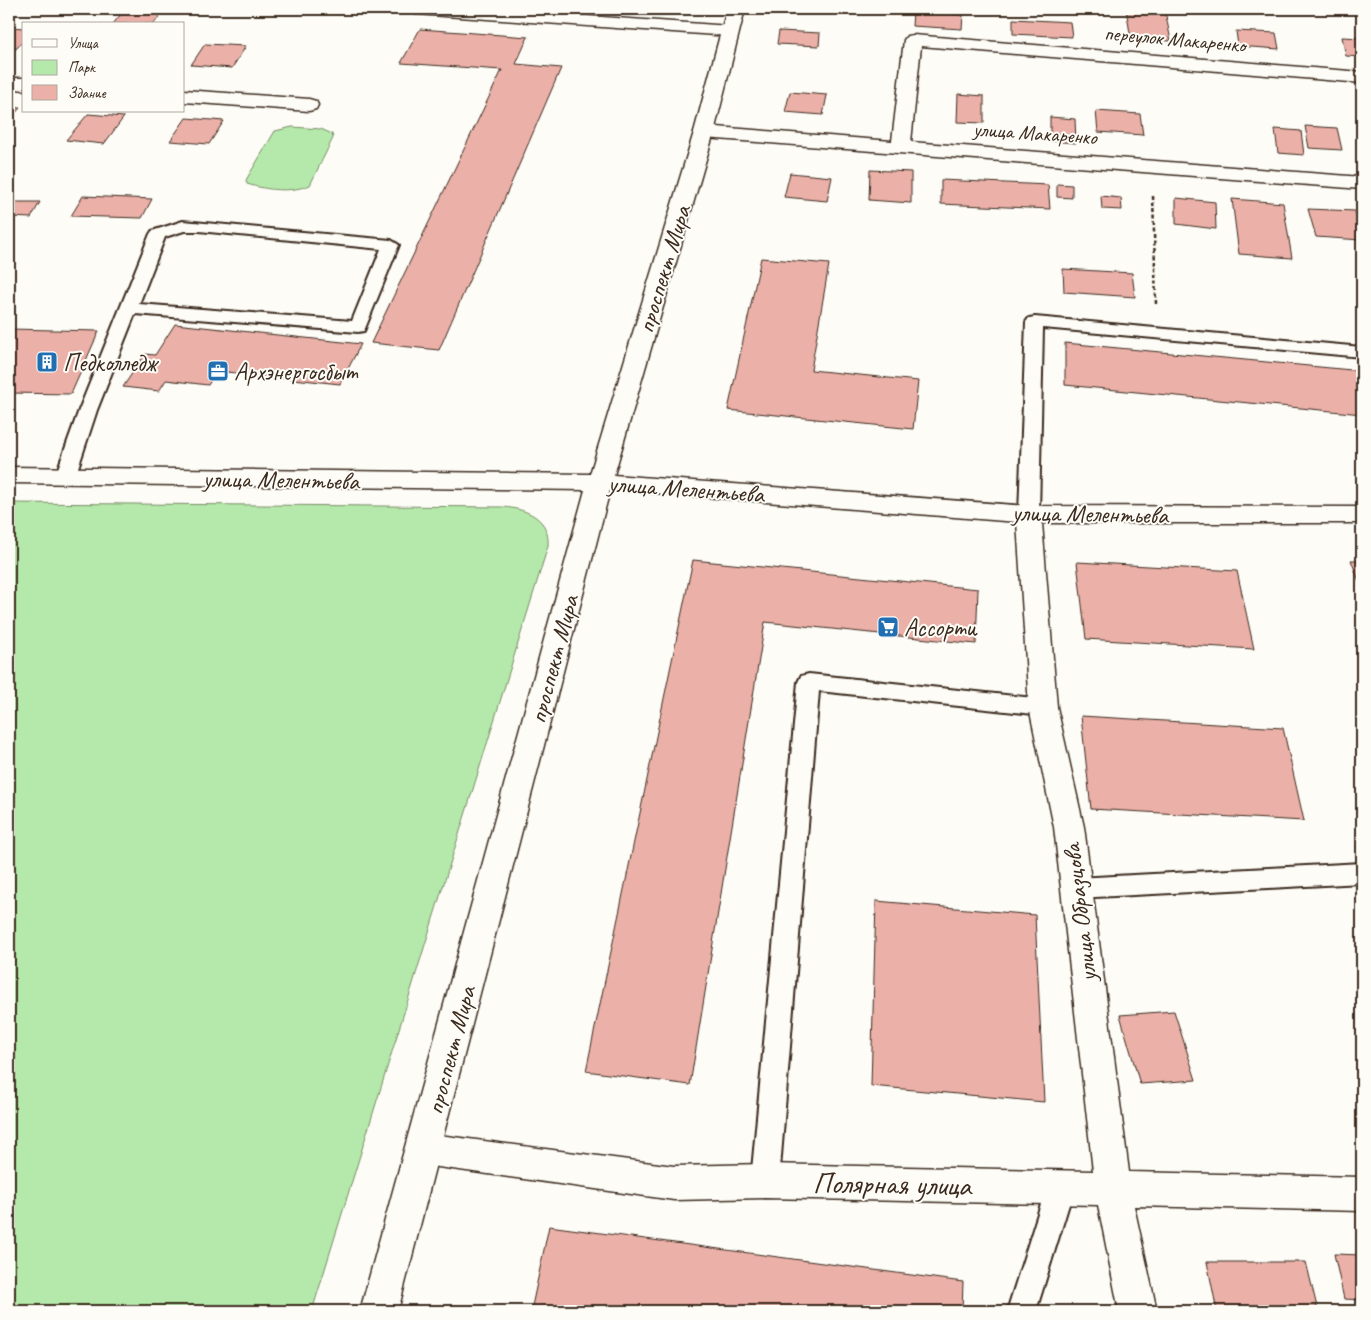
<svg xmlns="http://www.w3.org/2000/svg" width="1371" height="1320" font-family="Caveat,sans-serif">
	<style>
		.green { fill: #b5e9ab; stroke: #788a64 }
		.building { fill: #ebb1a8; stroke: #3b2a1e }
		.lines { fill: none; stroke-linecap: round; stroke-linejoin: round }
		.service-casing { stroke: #3b2a1e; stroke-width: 4 }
		.minor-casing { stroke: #3b2a1e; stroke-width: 3 }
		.tertiary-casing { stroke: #3b2a1e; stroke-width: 3 }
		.path { stroke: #3b2a1e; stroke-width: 2.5; stroke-dasharray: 4 2.5; stroke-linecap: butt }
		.service { fill: #fdfcf7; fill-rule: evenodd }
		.minor { fill: #fdfcf7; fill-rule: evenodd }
		.tertiary { fill: #fdfcf7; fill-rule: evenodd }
		.labels { text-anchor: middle; stroke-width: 4; stroke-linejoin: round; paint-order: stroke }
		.far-street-label { font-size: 21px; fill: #3b2a1e; stroke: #fdfcf7 }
		.street-label { font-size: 25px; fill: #3b2a1e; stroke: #fdfcf7 }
		.poi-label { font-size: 25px; fill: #3b2a1e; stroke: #fdfcf7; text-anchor: start }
		.near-street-label { font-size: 30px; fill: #3b2a1e; stroke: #fdfcf7 }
	</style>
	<rect width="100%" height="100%" fill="#fdfcf7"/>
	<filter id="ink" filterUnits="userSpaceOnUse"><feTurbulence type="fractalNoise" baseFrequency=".02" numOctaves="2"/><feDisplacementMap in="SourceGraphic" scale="10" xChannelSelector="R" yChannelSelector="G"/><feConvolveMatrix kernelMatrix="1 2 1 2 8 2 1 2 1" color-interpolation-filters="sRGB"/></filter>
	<g filter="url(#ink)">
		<g class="green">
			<path d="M292,127l29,2 11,5 1,4 -23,47c-19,8 -43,5 -63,-1l-1,-4 29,-49z"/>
			<path d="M9,503l494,4c24,2 47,11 45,39l-236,765h-303z"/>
		</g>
		<g class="building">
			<path d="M125,9h39l-10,15h-41z"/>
			<path d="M598,9h68l-1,5z"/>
			<path d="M1126,9l39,2 6,30 -40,-2z"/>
			<path d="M913,12l50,3 -1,14 -50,-3z"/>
			<path d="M1013,19l57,3 2,15 -59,-3z"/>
			<path d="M9,27l15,1v12l-8,9h-7z"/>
			<path d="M420,29l108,8 -12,27 45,4 -122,282 -68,-7 131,-273 -101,-7z"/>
			<path d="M779,31l41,2 -1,13 -42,-2z"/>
			<path d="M1236,31l40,2 3,16 -41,-3z"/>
			<path d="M1342,37l20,1v19l-16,-1z"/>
			<path d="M205,44l41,2 -14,22 -41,-3z"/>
			<path d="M790,92l37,3 -4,20 -38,-3z"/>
			<path d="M958,94l26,2v27l-27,-1z"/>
			<path d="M9,107l11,1 -11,12z"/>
			<path d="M1096,111l44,3 3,21 -45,-3z"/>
			<path d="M88,114l36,3 -20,27 -38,-4z"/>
			<path d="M1050,117l25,2 1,24 -26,-2z"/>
			<path d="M186,118l38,3 -15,23 -39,-3z"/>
			<path d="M1305,126l32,2 5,22 -33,-2z"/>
			<path d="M1275,129l26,2 3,24 -26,-2z"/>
			<path d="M1357,142h5v18h-1z"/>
			<path d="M870,170l41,2v31l-42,-3z"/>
			<path d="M790,173l42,4 -5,24 -43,-4z"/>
			<path d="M941,180l107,5 2,24 -109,-5z"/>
			<path d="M1057,184l15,1v13l-15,-1z"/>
			<path d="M83,196l69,3 -10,19 -71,-2z"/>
			<path d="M1101,196l20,2 1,12 -20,-1z"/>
			<path d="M1176,198l39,4 1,27 -40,-5z"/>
			<path d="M1232,199l51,4 9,55 -53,-4z"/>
			<path d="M11,202h29l-9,16 -22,-1z"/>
			<path d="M1308,209l47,2 7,29 -46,-3z"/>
			<path d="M761,258l68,6 -18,106 107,11 -5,48 -185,-19z"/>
			<path d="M1063,269l69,4 3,24 -71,-5z"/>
			<path d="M175,324l186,20 -21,40 -123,-13 -9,14 -42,-5 -7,11 -36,-4 22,-33 10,1z"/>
			<path d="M9,329l90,2 -28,63 -62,-1z"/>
			<path d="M1065,343l297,28v43l-297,-29z"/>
			<path d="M693,560l285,29 -2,55 -211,-22 -75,463 -104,-14z"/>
			<path d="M1351,560h11v29z"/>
			<path d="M1077,562l160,9 17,78 -168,-10z"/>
			<path d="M1081,716l202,12 21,93 -213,-12z"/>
			<path d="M876,901l159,14 9,187 -173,-16z"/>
			<path d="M1174,1011l22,69 -56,4 -20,-69z"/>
			<path d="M549,1226l414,56 -1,29h-431z"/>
			<path d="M1334,1254l28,1v45l-18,-1z"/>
			<path d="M1207,1262h99l12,49h-101z"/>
		</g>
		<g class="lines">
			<g class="service-casing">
				<g id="service">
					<path d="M183,221l208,19 8,5 -35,86 -6,1 -223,-18 -38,96 -22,67 -3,4 -7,2 -7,-2 -3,-4 24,-67 71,-176 2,-3zM184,231h15l182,18 -29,72 -213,-17 26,-67z"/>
					<path d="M1035,317l327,30v10l-319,-29 -4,186 -3,5 -7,2 -7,-2 -3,-5 7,-192 3,-4z"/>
					<path d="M809,674l234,25 8,2 3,6 -3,6 -8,2 -224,-24 -40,490 -4,9 -10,4 -10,-4 -4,-9 47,-499 3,-6z"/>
					<path d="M1362,863v20l-286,15 -8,-3 -4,-7 4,-7 8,-3z"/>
					<path d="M1060,1175l10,4 4,9 -38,123h-29l39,-123 4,-9z"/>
				</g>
			</g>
			<g class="minor-casing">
				<g id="minor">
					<path d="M407,9h80l243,17 6,1 3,4 -3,4 -6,1 -314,-22 -6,-1z"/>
					<path d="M913,35l449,37v11l-441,-37 -10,96 451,35v12l-658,-51 -7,-2 -3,-4 3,-4 7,-2 188,15 12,-101 3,-4z"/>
					<path d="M9,78h15v12l-15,-2z"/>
					<path d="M184,90l125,9 7,2 2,4 -2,4 -7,2 -125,-9z"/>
					<path d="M600,474l429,32 333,1v16h-320l15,184 27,120 45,345 233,5v34l-228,-5 23,105h-38l-21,-106 -333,-7 -91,2 -250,-35 -12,-4 -6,-12 6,-12 12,-4 250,33 91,-2 328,7 -39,-344 -25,-120 -12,-185 -426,-34 -3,-6 3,-6z"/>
				</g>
			</g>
			<g class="tertiary-casing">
				<path id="tertiary" d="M727,9h18l-31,123 -102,350 -214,829h-38l225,-821 -576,-7v-16l581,7 104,-342z"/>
			</g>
			<path class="path" d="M1153,196l3,109"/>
			<use href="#service" class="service"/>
			<use href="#minor" class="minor"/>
			<use href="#tertiary" class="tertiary"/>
		</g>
	</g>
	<defs>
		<g id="building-square" transform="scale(1.125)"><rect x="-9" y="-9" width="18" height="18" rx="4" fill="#1f6fb2" stroke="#fdfcf7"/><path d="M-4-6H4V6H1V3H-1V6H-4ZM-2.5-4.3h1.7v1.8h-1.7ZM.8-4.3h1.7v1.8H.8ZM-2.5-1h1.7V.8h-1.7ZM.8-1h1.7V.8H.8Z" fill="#fff"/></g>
		<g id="office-square" transform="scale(1.125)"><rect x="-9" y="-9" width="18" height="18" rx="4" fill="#1f6fb2" stroke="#fdfcf7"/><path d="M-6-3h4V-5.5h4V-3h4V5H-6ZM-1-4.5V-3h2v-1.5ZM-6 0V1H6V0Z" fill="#fff"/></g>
		<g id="supermarket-square" transform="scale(1.125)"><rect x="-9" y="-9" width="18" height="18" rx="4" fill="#1f6fb2" stroke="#fdfcf7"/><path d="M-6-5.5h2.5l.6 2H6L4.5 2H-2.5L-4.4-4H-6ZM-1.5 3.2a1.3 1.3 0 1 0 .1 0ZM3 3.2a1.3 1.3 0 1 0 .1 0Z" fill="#fff"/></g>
	</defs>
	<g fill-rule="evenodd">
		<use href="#building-square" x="47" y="362"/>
		<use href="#office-square" x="218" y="371"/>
		<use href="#supermarket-square" x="888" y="627"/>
	</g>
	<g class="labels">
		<g class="far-street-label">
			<text transform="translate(1175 39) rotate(5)" y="7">переулок Макаренко</text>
			<text transform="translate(1035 133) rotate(4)" y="7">улица Макаренко</text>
		</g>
		<g class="street-label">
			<text transform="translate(663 269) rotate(-73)" y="9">проспект Мира</text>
			<text transform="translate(281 479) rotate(1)" y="9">улица Мелентьева</text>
			<text transform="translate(686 488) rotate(4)" y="9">улица Мелентьева</text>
			<text transform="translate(1090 513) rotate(1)" y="9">улица Мелентьева</text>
			<text transform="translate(553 659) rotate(-75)" y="9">проспект Мира</text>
			<text transform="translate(1079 913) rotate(-97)" y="9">улица Образцова</text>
			<text transform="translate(450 1050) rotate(-75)" y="9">проспект Мира</text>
		</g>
		<g class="poi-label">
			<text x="63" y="371">Педколледж</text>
			<text x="234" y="380">Архэнергосбыт</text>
			<text x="904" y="636">Ассорти</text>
		</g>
		<g class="near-street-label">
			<text transform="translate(892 1184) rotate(1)" y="10">Полярная улица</text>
		</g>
	</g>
	<rect width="1371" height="1320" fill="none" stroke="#fdfcf7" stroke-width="30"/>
	<rect x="15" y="15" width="1341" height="1290" fill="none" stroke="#3b2a1e" stroke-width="2" filter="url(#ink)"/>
	<rect x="22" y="22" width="162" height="90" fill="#fdfcf7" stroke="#afa8a0"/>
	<rect x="32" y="39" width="25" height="8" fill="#fdfcf7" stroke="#afa8a0"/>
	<text x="68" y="48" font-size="15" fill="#3b2a1e">Улица</text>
	<rect x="32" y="60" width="25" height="15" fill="#b5e9ab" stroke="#afa8a0"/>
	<text x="68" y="72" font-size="15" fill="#3b2a1e">Парк</text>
	<rect x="32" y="85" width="25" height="15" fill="#ebb1a8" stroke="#afa8a0"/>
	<text x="68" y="98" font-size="15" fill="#3b2a1e">Здание</text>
</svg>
